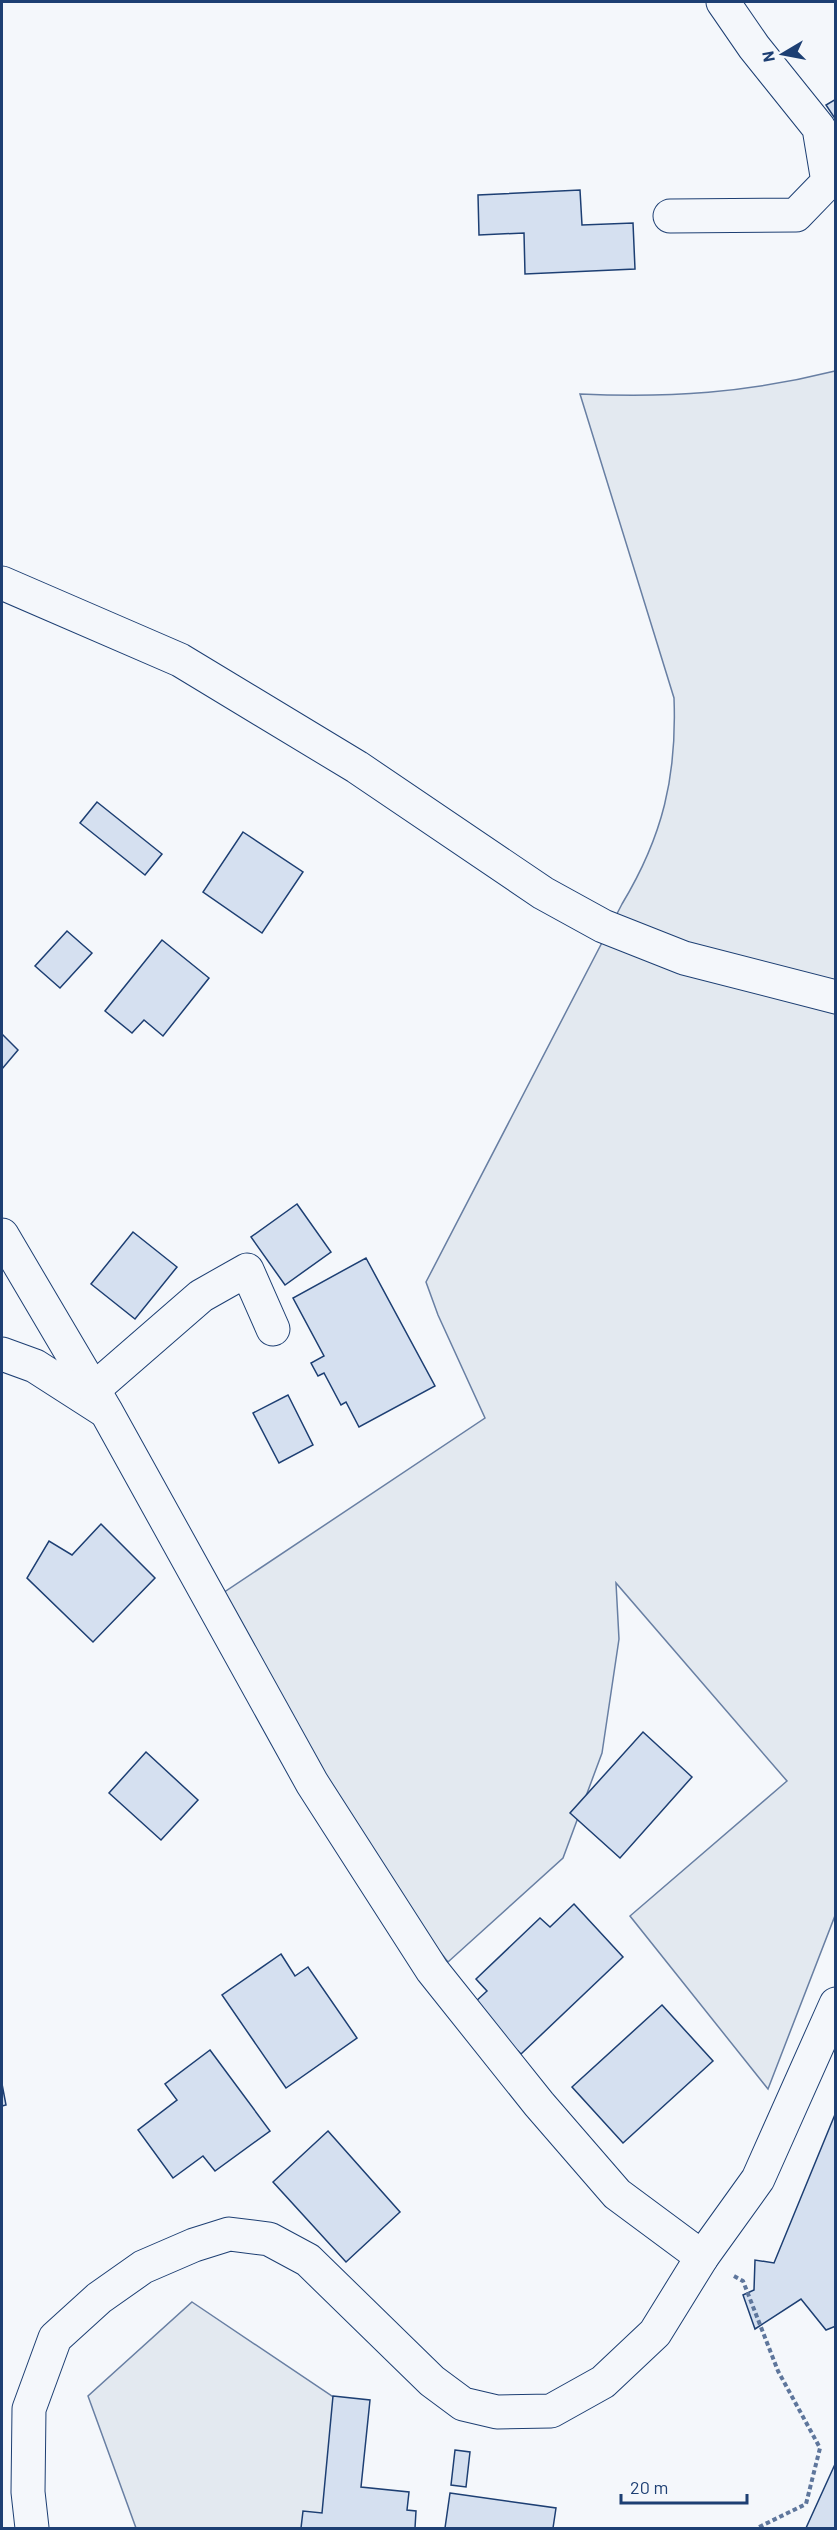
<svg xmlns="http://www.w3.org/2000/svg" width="837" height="2530" font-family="Barlow,sans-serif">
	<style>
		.green { fill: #e3e9f0; stroke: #687fa3; stroke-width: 1.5 }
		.building { fill: #d5e0f0; stroke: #1d3f73; stroke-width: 1.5 }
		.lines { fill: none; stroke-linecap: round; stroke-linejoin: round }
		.minor-casing { stroke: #1d3f73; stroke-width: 35 }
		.path { stroke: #5e769c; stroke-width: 4; stroke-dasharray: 4.5 3; stroke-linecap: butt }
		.minor { stroke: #f4f7fb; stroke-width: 33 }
	</style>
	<rect width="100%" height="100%" fill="#f4f7fb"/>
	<g class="green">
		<path d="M835,371l1,1542 -68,176 -138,-173 157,-135 -171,-198 3,56 -17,114 -39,105 -115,104 -57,-73 -189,-282 283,-189 -47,-103 -12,-33 196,-378c41,-68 55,-128 52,-206l-94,-304c90,4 167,-1 255,-23z"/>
		<path d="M192,2302l165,111 -9,115h-212l-48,-132z"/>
	</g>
	<g class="building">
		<path d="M836,99v21l-10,-15z"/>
		<path d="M580,190l2,35 51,-2 2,46 -110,5 -1,-41 -45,2 -1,-40z"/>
		<path d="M97,802l65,52 -17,21 -65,-52z"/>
		<path d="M243,832l60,40 -41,61 -59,-41z"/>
		<path d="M67,931l25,22 -32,35 -25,-22z"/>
		<path d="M162,940l47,38 -46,58 -19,-16 -12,13 -27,-22z"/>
		<path d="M2,1034l16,16 -16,19z"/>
		<path d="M297,1204l34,48 -46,33 -34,-48z"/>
		<path d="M133,1232l44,35 -42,52 -44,-35z"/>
		<path d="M366,1258l69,128 -76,41 -13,-25 -5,3 -17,-32 -6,3 -7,-13 13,-7 -31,-58z"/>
		<path d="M288,1395l25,50 -34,18 -26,-50z"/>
		<path d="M101,1524l54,54 -62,64 -66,-64 22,-37 23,14z"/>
		<path d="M643,1732l49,45 -72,81 -50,-45z"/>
		<path d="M146,1752l52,48 -37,40 -52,-47z"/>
		<path d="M574,1904l49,53 -102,97 -3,-3 -6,5 -37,-54 12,-11 -11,-12 64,-61 10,9z"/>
		<path d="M281,1954l14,22 13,-9 49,71 -71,50 -64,-93z"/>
		<path d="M662,2005l51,56 -90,82 -51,-56z"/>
		<path d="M210,2050l60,81 -55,40 -12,-15 -30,22 -35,-48 39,-30 -12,-16z"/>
		<path d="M2,2084l4,21 -4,1z"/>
		<path d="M836,2112v214l-10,4 -25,-31 -46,30 -12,-34 11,-5 1,-30 19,3z"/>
		<path d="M328,2131l72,81 -54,50 -73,-80z"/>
		<path d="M333,2396l37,4 -9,87 48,5 -2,18 9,1 -1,17h-114l2,-17 19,2z"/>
		<path d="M455,2450l15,2 -4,35 -15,-2z"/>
		<path d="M836,2462v66h-30z"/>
		<path d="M450,2493l106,15 -3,20h-108z"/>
	</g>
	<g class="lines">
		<g class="minor-casing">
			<g id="minor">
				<path d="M670,216l126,-1 32,-33 -9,-54 -65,-81 -31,-45"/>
				<path d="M2,583l178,77 177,107 186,126 60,33 81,32 152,39"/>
				<path d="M2,1235l105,178 205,370 120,187 107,134 78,90 85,63"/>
				<path d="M2,1354l33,12 67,43"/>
				<path d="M94,1389l107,-93 46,-26 26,59"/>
				<path d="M32,2528l-4,-36 1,-83 26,-71 44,-40 44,-31 51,-22 35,-11 40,5 39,21 124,121 31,23 34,8 54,-1 52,-29 52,-49 47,-76 56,-78 78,-175"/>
			</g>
		</g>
		<path class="path" d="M734,2276l9,5 35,90 42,77 -14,56 -49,24"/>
		<use href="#minor" class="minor"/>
	</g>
	<rect width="837" height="2530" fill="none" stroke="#1d3f73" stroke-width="6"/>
	<g transform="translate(783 54) rotate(260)" stroke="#f4f7fb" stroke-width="4.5" paint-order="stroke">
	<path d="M0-4.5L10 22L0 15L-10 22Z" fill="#1d3f73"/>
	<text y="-9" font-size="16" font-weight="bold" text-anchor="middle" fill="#1d3f73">N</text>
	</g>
	<path d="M621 2494v9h126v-9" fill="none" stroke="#1d3f73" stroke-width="3"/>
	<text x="630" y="2494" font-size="18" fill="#1d3f73" stroke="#f4f7fb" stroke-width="4.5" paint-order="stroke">20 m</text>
</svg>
